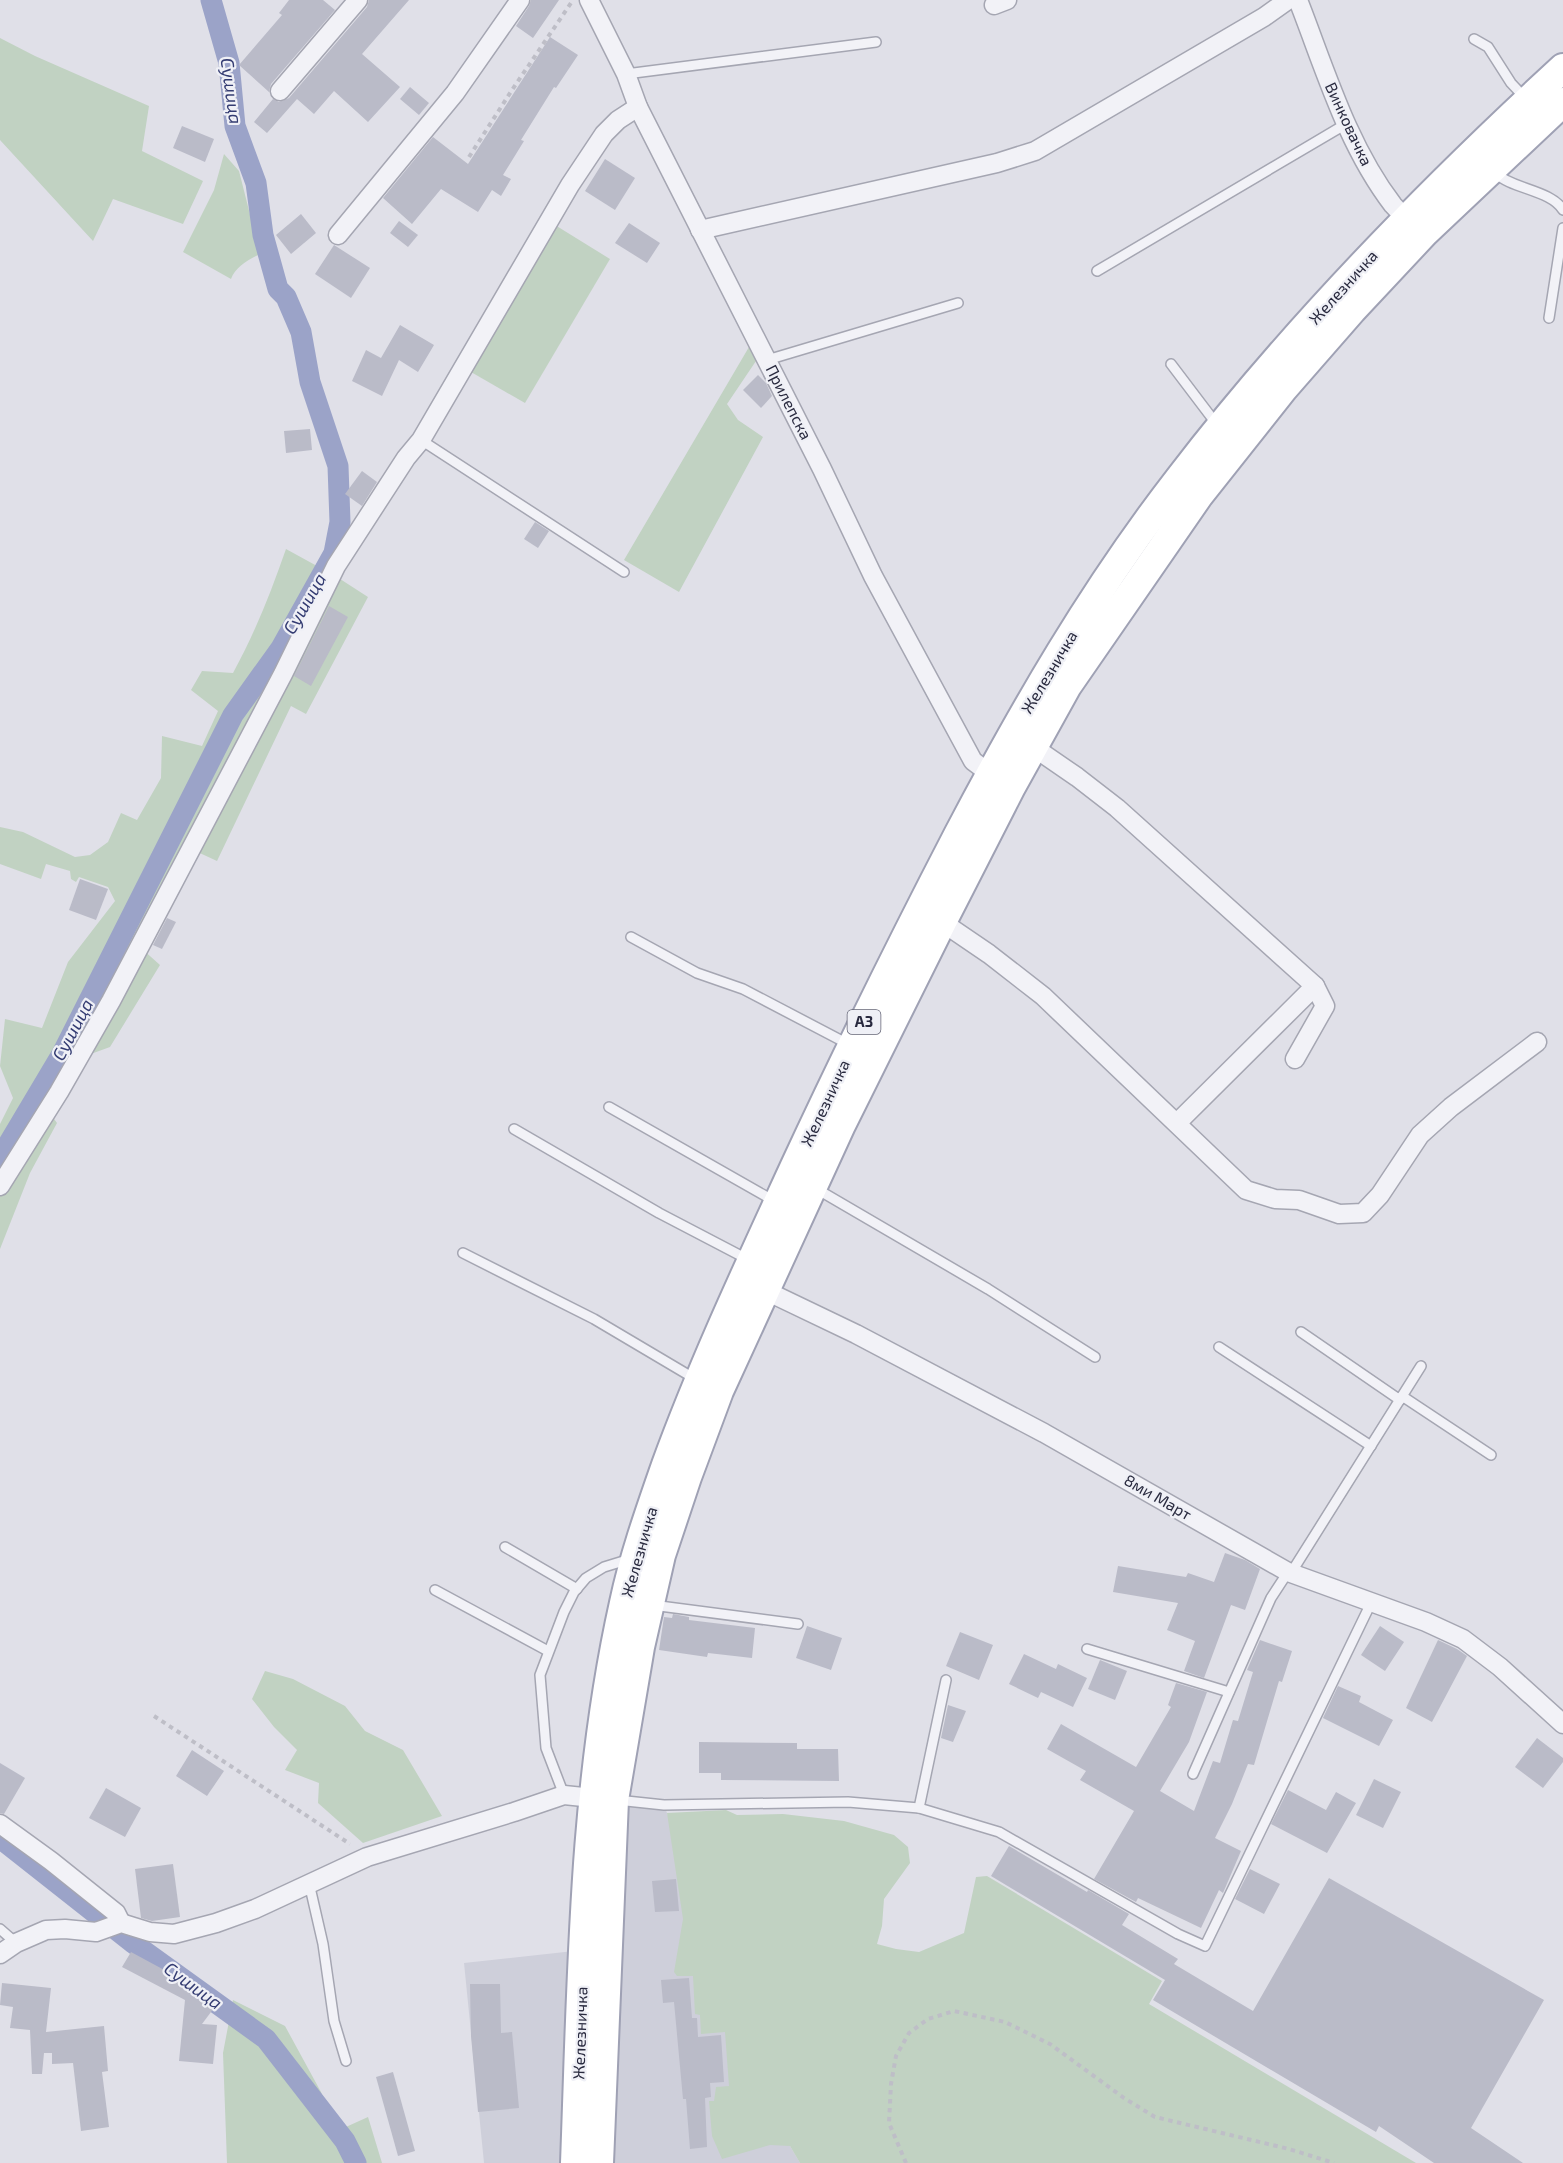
<svg xmlns="http://www.w3.org/2000/svg" width="1563" height="2163" font-family="'Exo 2',sans-serif">
	<style>
		.built { fill: #cecfda }
		.green { fill: #c1d2c2 }
		.lines { fill: none; stroke-linecap: round; stroke-linejoin: round }
		.canal { stroke: #9ba3c8; stroke-width: 21 }
		.building { fill: #babbc8 }
		.service-casing { stroke: #a5a6b2; stroke-width: 12 }
		.minor-casing { stroke: #a5a6b2; stroke-width: 21 }
		.primary-casing { stroke: #9fa1b4; stroke-width: 32 }
		.path { stroke: #bebec7; stroke-width: 4; stroke-dasharray: 4.5 4.5; stroke-linecap: butt }
		.service { stroke: #f2f2f7; stroke-width: 9 }
		.minor { stroke: #f2f2f7; stroke-width: 18 }
		.primary { stroke: #fff; stroke-width: 28 }
		.labels { text-anchor: middle; stroke-width: 4.5; stroke-linejoin: round; paint-order: stroke }
		.shield { fill: #eff0f6; stroke: #646576; stroke-width: 1.5 }
		.shield-label { font-size: 15px; font-weight: bold; fill: #292a3f }
		.street-label { font-size: 16px; fill: #292a3f; stroke: #eff0f6 }
		.water-label { font-size: 18px; font-style: italic; fill: #343c72; stroke: #eff0f6 }
	</style>
	<rect width="100%" height="100%" fill="#e0e0e8"/>
	<g class="built">
		<path d="M614,1800l50,5 126,341 10,17h-201z"/>
		<path d="M583,1950l-8,213h-91l-20,-200z"/>
	</g>
	<g class="green">
		<path d="M0,38l35,18 114,50 -7,45 61,30 -20,43 -70,-25 -20,42 -93,-101z"/>
		<path d="M224,154l15,17 21,83c-11,5 -25,13 -29,25l-48,-27 31,-62z"/>
		<path d="M555,225l55,34 -85,144 -54,-31z"/>
		<path d="M749,347l7,14 -29,43 11,16 25,17 -84,155 -55,-32z"/>
		<path d="M286,549l51,28 31,20 -62,117 -15,-8 -74,155 -26,-12 -50,99 19,17 -50,82 -22,8 -39,57 8,11 -27,50 -30,76v-125l13,-26 -13,-32 5,-47 37,9 26,-66 47,-61 -7,-14 -29,-10 -3,5 -5,-3 -1,-8 -24,-7 -5,15 -41,-15v-37l23,5 52,25 15,-2 18,-13 13,-29 16,7 24,-42 1,-42 40,10 16,-35 -27,-21 11,-19 31,2c22,-40 38,-81 53,-124z"/>
		<path d="M265,1671l28,8 52,27 20,25 38,19 39,66 -79,27 -45,-40 1,-20 -34,-13 12,-20 -23,-23 -22,-28z"/>
		<path d="M726,1810l11,5 46,-1 61,7 50,14 14,12 2,16 -26,36 -2,27 -5,18 19,5 23,3 45,-19 12,-56 11,-1 175,105 -13,23 267,159h-616l-10,-17 -20,-1 -48,14 -10,-23 -3,-35h5l2,-14 13,-1 -4,-54 -24,2 -1,-19 -5,-1 -2,-38h-16l-3,-4 9,-53 -16,-106z"/>
		<path d="M233,2000l52,26 36,66 16,39 31,-14 14,46h-155l-4,-110z"/>
	</g>
	<g class="lines">
		<g class="canal">
			<path d="M0,1158l62,-104 171,-339 48,-67 53,-95 6,-31 -2,-56 -28,-84 -9,-50 -15,-35 -8,-8 -15,-54 -7,-52 -21,-57 -6,-63 -18,-63"/>
			<path d="M0,1838l133,105 133,96 79,102 11,22"/>
		</g>
	</g>
	<g class="building">
		<path d="M289,0h34l12,10 -64,74 -2,8 -30,-27 43,-50 -3,-2z"/>
		<path d="M369,0h40l-47,54 38,33 -32,35 -34,-31 -20,23 -17,-15 -30,34 -13,-11 19,-23 6,3 10,-4 78,-91z"/>
		<path d="M531,0h28l-26,38 -17,-12 13,-20z"/>
		<path d="M550,37l28,18 -22,33 -2,-1 -33,53 3,1 -21,34 8,4 -10,17 -9,-6 -14,22 -37,-23 -29,35 -29,-26 50,-61 35,27z"/>
		<path d="M410,87l19,16 -10,12 -19,-16z"/>
		<path d="M182,126l32,13 -9,23 -32,-14z"/>
		<path d="M605,159l30,19 -20,32 -30,-19z"/>
		<path d="M301,214l15,19 -25,21 -15,-19z"/>
		<path d="M399,221l19,14 -10,12 -18,-14z"/>
		<path d="M629,223l31,20 -13,20 -32,-20z"/>
		<path d="M334,245l36,23 -19,30 -36,-24z"/>
		<path d="M400,325l34,20 -16,27 -19,-12 -17,36 -30,-15 14,-31 15,8z"/>
		<path d="M758,375l8,8 6,13 -11,12 -18,-18z"/>
		<path d="M310,429l2,21 -26,3 -2,-22z"/>
		<path d="M362,471l15,11 -15,24 -17,-12z"/>
		<path d="M535,522l14,9 -11,17 -14,-9z"/>
		<path d="M329,606l19,11 -37,69 -17,-10z"/>
		<path d="M80,879l28,10 -12,31 -27,-10z"/>
		<path d="M167,918l9,4 -14,27 -9,-4z"/>
		<path d="M1225,1553l20,7 15,9 -15,41 -14,-5 -27,73 -20,-7 11,-30 -28,-11 11,-27 -65,-11 5,-26 68,11 2,-4 26,9z"/>
		<path d="M673,1614l16,3v3l66,8 -3,30 -44,-5 -1,4 -48,-7 5,-33 8,1z"/>
		<path d="M807,1626l35,12 -11,32 -35,-12z"/>
		<path d="M1380,1626l24,16 -19,29 -24,-16z"/>
		<path d="M960,1632l33,13 -14,35 -33,-14z"/>
		<path d="M1260,1640l32,11 -10,31 -3,-1 -25,84 -6,-1 -16,40 -17,34 26,13 -18,42 -4,-3 -18,38 -63,-30 -2,4 -42,-23 40,-68 -54,-31 6,-9 -39,-22 14,-25 75,43 35,-60 -3,-2 8,-22 31,9 -18,50 -29,49 34,20 19,-50 7,2 13,-43 5,1 15,-49 -6,-2z"/>
		<path d="M1438,1640l19,9 10,7 -35,66 -26,-14z"/>
		<path d="M1024,1654l32,15 2,-5 29,14 -14,29 -32,-15 -3,6 -29,-14z"/>
		<path d="M1100,1660l27,11 -12,29 -27,-11z"/>
		<path d="M1338,1686l23,10 -2,6 34,18 -14,26 -56,-28z"/>
		<path d="M948,1705l18,6 -13,31 -12,-4z"/>
		<path d="M1537,1738l26,20v4l-20,26 -28,-21z"/>
		<path d="M699,1742l98,1v6h41l1,32 -118,-1v-7h-22z"/>
		<path d="M192,1750l32,21 -17,25 -31,-20z"/>
		<path d="M0,1763l25,15 -21,36 -4,-1z"/>
		<path d="M1374,1779l27,13 -18,36 -27,-13z"/>
		<path d="M106,1788l35,20 -16,29 -36,-19z"/>
		<path d="M1288,1790l38,20 10,-18 20,11 -29,50 -56,-29z"/>
		<path d="M1009,1846l78,46 1,-2 41,24 -7,11 56,34 -4,5 79,47 76,-133 215,122 -73,128 52,35h-89l-55,-37 -3,6 -223,-132 12,-20 -174,-104z"/>
		<path d="M173,1864l7,53 -28,4 -11,-3 -6,-49z"/>
		<path d="M1250,1869l30,15 -16,30 -29,-15z"/>
		<path d="M676,1879l3,32 -24,1 -3,-31z"/>
		<path d="M131,1952l37,20 46,36 -12,16 15,1 -4,39 -34,-3 6,-61 -63,-33z"/>
		<path d="M689,1978l3,40h5l1,19 23,-2 3,47 -14,1 1,14 -6,1 2,49 -17,2 -4,-50h-3l-9,-97 -11,1 -2,-23z"/>
		<path d="M2,1983l49,5 -5,44 58,-6 4,45 -6,1 7,55 -28,4 -8,-68 -21,1v-11h-8l-2,21h-10l-2,-44 -20,-2 3,-21 -13,-2z"/>
		<path d="M470,1984h30l1,49 11,-1 7,76 -41,4 -7,-76z"/>
		<path d="M393,2072l22,79 -17,5 -22,-79z"/>
	</g>
	<g class="lines">
		<g class="service-casing">
			<g id="service">
				<path d="M1474,39l14,8 23,36 15,16"/>
				<path d="M626,74l250,-32"/>
				<path d="M1495,173c17,16 56,17 68,37"/>
				<path d="M1097,271l249,-147"/>
				<path d="M1549,318l14,-90"/>
				<path d="M767,360l191,-57"/>
				<path d="M1171,364l47,62"/>
				<path d="M421,440l203,132"/>
				<path d="M631,937l66,36 46,16 107,56"/>
				<path d="M609,1107l167,95"/>
				<path d="M514,1129l145,84 90,47"/>
				<path d="M815,1188l173,101 107,68"/>
				<path d="M463,1253l131,66 103,61"/>
				<path d="M1301,1332l99,68"/>
				<path d="M1219,1347l152,99"/>
				<path d="M1402,1396l89,59"/>
				<path d="M505,1547l72,42"/>
				<path d="M1291,1573l130,-207"/>
				<path d="M435,1590l113,61"/>
				<path d="M652,1605l146,19"/>
				<path d="M1087,1649l142,43"/>
				<path d="M1193,1774l78,-176 17,-26"/>
				<path d="M564,1795l-18,-47 -6,-73 24,-63 10,-20 12,-14 18,-11 26,-8"/>
				<path d="M617,1800l47,5 184,-3 71,6 80,24 179,102 27,12 166,-343"/>
				<path d="M919,1808l27,-128"/>
				<path d="M309,1883l14,61 11,77 12,40"/>
				<path d="M0,1929l16,14"/>
			</g>
		</g>
		<g class="minor-casing">
			<g id="minor">
				<path d="M589,0l37,74 12,33 184,362 51,107 100,185 24,18"/>
				<path d="M1298,0c27,69 49,145 95,205 6,7 14,13 21,18"/>
				<path d="M994,5l13,-5"/>
				<path d="M280,91l78,-91"/>
				<path d="M700,230l297,-67 38,-12 229,-134 24,-17"/>
				<path d="M338,235l117,-142 65,-93"/>
				<path d="M1026,742l51,35 40,31 198,178 10,20 -30,53"/>
				<path d="M942,922l47,32 54,42 203,194 29,9 24,1 40,14 24,-1 17,-18 40,-60 31,-28 86,-65"/>
				<path d="M1177,1123l138,-137"/>
				<path d="M0,1186l59,-94 52,-91 172,-327 53,-108 70,-108 15,-18 149,-255 34,-51 14,-14 20,-13"/>
				<path d="M758,1287l98,47 188,99 244,139 138,50 37,17 37,28 63,57"/>
				<path d="M0,1824l51,37 65,52 5,10"/>
				<path d="M0,1954l16,-11 30,-13 19,-1 31,3 25,-9 29,9 24,2 42,-11 39,-14 112,-52 147,-45 50,-17 29,3"/>
			</g>
		</g>
		<g class="primary-casing">
			<g id="primary">
				<path d="M575,2163c7,-188 8,-376 49,-560 10,-47 26,-92 42,-138 37,-101 83,-199 128,-297 52,-112 107,-223 164,-333 65,-124 135,-245 221,-356 114,-149 246,-284 384,-411"/>
				<path d="M599,2163l15,-363 26,-153 21,-92 26,-78 32,-86 122,-266 101,-203 69,-135 56,-101 132,-191 84,-106 69,-79 73,-78 138,-130"/>
			</g>
		</g>
		<g class="path">
			<path d="M469,157l43,-67 59,-87"/>
			<path d="M154,1716l196,128"/>
			<path d="M906,2163l-17,-40 2,-39 5,-28 13,-23 19,-14 26,-8 51,11 45,22 74,54 31,19 134,32 45,14"/>
		</g>
		<use href="#service" class="service"/>
		<use href="#minor" class="minor"/>
		<use href="#primary" class="primary"/>
	</g>
	<g class="labels">
		<rect class="shield" x="847.5" y="1010" width="33" height="24" rx="4.5"/>
		<g class="shield-label">
			<text x="864" y="1027">A3</text>
		</g>
		<g class="street-label">
			<text transform="translate(1349 124) rotate(65)" y="6">Винковачка</text>
			<text transform="translate(1343 287) rotate(-48)" y="6">Железничка</text>
			<text transform="translate(789 402) rotate(63)" y="6">Прилепска</text>
			<text transform="translate(1049 672) rotate(-59)" y="6">Железничка</text>
			<text transform="translate(825 1103) rotate(-65)" y="6">Железничка</text>
			<text transform="translate(1158 1497) rotate(30)" y="6">8ми Март</text>
			<text transform="translate(639 1552) rotate(-74)" y="6">Железничка</text>
			<text transform="translate(580 2033) rotate(-88)" y="6">Железничка</text>
		</g>
		<g class="water-label">
			<text transform="translate(231 91) rotate(82)" y="6">Сушица</text>
			<text transform="translate(305 604) rotate(-60)" y="6">Сушица</text>
			<text transform="translate(73 1030) rotate(-62)" y="6">Сушица</text>
			<text transform="translate(193 1986) rotate(36)" y="6">Сушица</text>
		</g>
	</g>
</svg>
